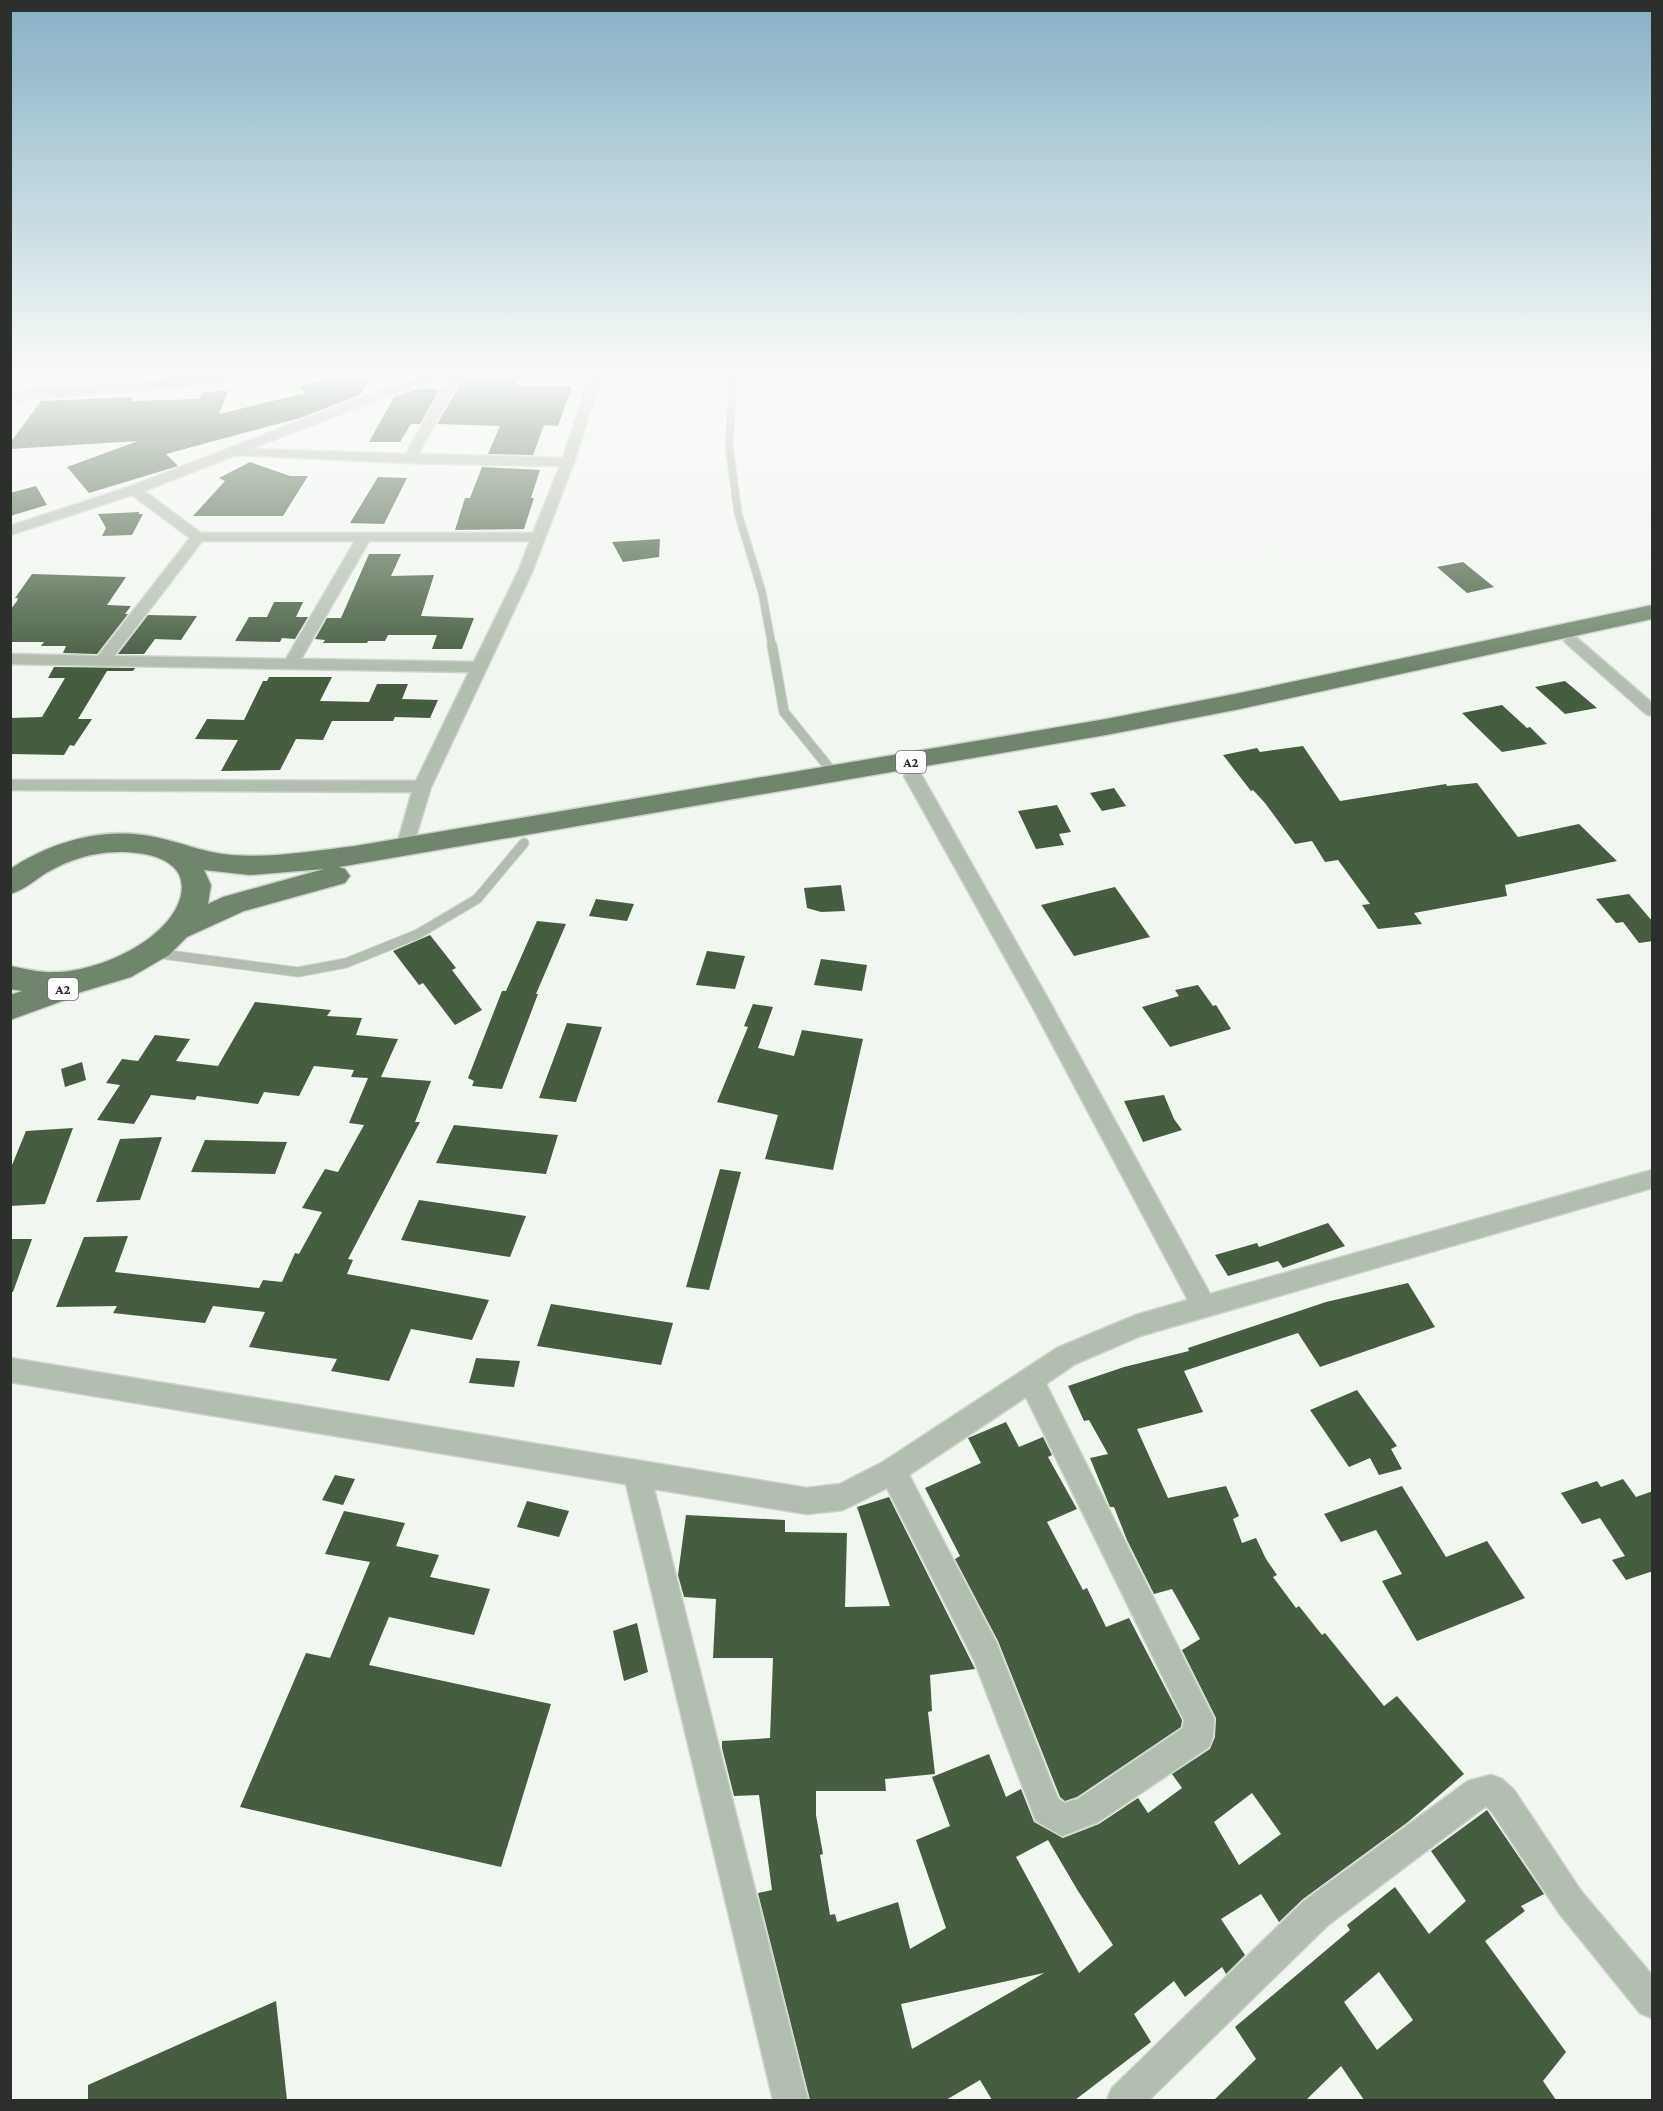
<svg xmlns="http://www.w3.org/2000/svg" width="1663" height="2111" font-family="'Crimson Pro',serif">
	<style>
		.building { fill: #465d41; fill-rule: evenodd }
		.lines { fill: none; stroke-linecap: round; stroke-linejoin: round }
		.service-far1-casing { stroke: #ced2cd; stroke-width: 9 }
		.service-casing { stroke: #ced2cd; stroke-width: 11 }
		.minor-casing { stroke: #ced2cd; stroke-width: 3 }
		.trunk-casing { stroke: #ced2cd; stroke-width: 3 }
		.service-far1 { stroke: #b2beaf; stroke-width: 7 }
		.service { stroke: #b2beaf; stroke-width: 9 }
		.minor { fill: #b2beaf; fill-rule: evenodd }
		.trunk { fill: #70866c; fill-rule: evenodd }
		.labels { text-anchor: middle; stroke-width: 6; stroke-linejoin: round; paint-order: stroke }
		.shield { fill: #fff; stroke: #6c6d6c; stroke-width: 1.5 }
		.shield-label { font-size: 14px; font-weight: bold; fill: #2d2f2d }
	</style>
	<rect width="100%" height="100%" fill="#f1f6f0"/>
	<g class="building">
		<path d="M309,372h66l-15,23 -60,23 -134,36 12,12 -89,27 -22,-26 71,-26 -128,8v-6l31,-42 92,-4 -2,4 68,-2 3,-7 26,-1 -9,23 87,-21 -6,-6 21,-6z"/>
		<path d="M485,372h37l-6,13 56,1 -14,40 -14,-1 -11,30 -45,-1 12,-28 -63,-2 28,-47h18z"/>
		<path d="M420,388l19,2 -19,34h-9l-11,18h-31l25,-45z"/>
		<path d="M250,462l40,14h18l-25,40h-90l32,-35 -6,-3z"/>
		<path d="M482,467l58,3 -9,28h3l-10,31 -69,1 10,-32h5z"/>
		<path d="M378,477l29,1 -23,46 -34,-1z"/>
		<path d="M36,486l11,19 -37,11v-23z"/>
		<path d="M139,512v2h4l-11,21 -30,1 4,-8 -8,-14z"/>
		<path d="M660,539l-1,18 -36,5 -11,-20z"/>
		<path d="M369,554h32l-10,22 43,-1 -13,41 53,2 -12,31h-30l5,-14h-49l-3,6h-17l-1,2h-44l2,-3 -10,-1 12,-21h14z"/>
		<path d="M1463,562l31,25 -27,6 -30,-26z"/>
		<path d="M32,574l94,3 -19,28 24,1 -6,8h3l-31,40 -34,-1 3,-7h-25l3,-4h-34v-32l7,-9 1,-3h-3z"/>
		<path d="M274,602h29l-7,15h12l-13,22 -13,-1 -2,4 -45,-1 14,-24h18z"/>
		<path d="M148,615l49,1 -16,24 -26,-1 -11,15h-26z"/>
		<path d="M54,667l81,1 -2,3h-26l-29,48h14l-18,27 -4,-1 -6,10 -54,-1v-36l32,-1 23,-39h-17z"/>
		<path d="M269,677h63l-12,24 49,1 8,-18h31l-6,15 36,1 -8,18 -35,-1 -2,4h-61l-9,19 -27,-1 -16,31 -59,1 17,-31 -43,-1 12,-20 37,1 19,-39h4z"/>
		<path d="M1565,681l32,27 -32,6 -30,-27z"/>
		<path d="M1502,705l25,23 3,-1 17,17 -45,8 -40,-39z"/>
		<path d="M1303,746l37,55 106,-17 1,2 30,-3 41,54 61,-13 38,37 -112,24 2,11 -93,17 8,11 -44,5 -16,-24 8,-1 -32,-44 -13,2 -13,-21 -17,3 -30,-41 -12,-13 -2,1 -28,-36 34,-7 3,4z"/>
		<path d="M1114,788l12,18 -24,5 -12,-18z"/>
		<path d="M1057,805l14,27 -12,2 5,11 -28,4 -18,-38z"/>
		<path d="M841,885l4,26 -24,1 -14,-4 -3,-20z"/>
		<path d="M1115,887l35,50 -76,19 -33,-51z"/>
		<path d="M1629,894l24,28v19l-14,2 -16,-21 -7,1 -20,-24z"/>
		<path d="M596,899l38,5 -7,17 -38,-5z"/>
		<path d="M537,921l29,3 -30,70h2l-36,95 -30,-3 2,-5 -6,-3 34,-87h4z"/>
		<path d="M430,935l26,33 -4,2 30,40 -27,15 -32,-42 -4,2 -26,-34z"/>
		<path d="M707,951l38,5 -10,33 -39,-4z"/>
		<path d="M821,959l46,6 -5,26 -48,-6z"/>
		<path d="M1198,985l15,21 3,-1 15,24 -61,18 -28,-40 37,-11 -4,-6z"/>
		<path d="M255,1002l76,8 -4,6 35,2 -6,17 42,4 -17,38 50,4 -16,41h5l-72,137 5,1 -6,14 142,26 -17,40 -61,-11 -22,52 -58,-10 6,-12 -88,-12 16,-35 -52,-6 -8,17 -92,-10 4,-7 -61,1 28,-70 44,-1 -13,36 144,16 4,-8 19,2 13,-29 4,1 23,-42 -20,-4 23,-39 13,3 26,-47 -15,-2 19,-45 -17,-1 3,-7 -40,-4 -15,30 -35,-4 -6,12 -61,-8 -2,4 -44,-5 -17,29 -37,-4 23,-35 -14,-2 16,-24 16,2 17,-26 35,4 -14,22 42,5z"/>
		<path d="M753,1004l20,3 -15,41 36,8 8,-26 61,9 -30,131 -68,-11 13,-44 -61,-13 31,-75 -4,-1z"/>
		<path d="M567,1023l35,4 -26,75 -37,-4z"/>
		<path d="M82,1062l4,18 -21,7 -4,-18z"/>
		<path d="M1164,1095l10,24 8,11 -39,12 -19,-41z"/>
		<path d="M454,1125l104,10 -12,39 -110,-11z"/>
		<path d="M73,1128l-28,76 -35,2v-36l16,-39z"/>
		<path d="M162,1137l-22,63 -44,2 24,-63z"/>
		<path d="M205,1140l82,2 -12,32 -84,-2z"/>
		<path d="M720,1169l21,3 -32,118 -23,-3z"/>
		<path d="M419,1200l107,16 -16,41 -109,-17z"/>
		<path d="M1328,1223l17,23 -62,22 -5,-7 -50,15 -13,-21 42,-12 2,4z"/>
		<path d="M10,1239h22l-19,53h-3z"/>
		<path d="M1408,1283l27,44 -115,40 -22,-34 -114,38 19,41 -66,17 31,69 58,-12 13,30 -6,3 9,24 14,-5 10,21 11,16 -4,2 23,31 3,-2 23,29 3,-2 59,73 13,-10 67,78 -56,48 -105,77 -24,23 -18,-28 -40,25 24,36 -19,19 -4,-7 -37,30 -11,-16 -40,33 17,28 -76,58h-83l-12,-20 -34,20h-136l-52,-207 14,-3 -13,-95 -25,1 -12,-48v-7l48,-3 3,-80h-60l3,-59 -32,-2 -6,-22 8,-60 99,5v12l62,1 -2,74 45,-1 -33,-99 32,-10 86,172 -45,6 2,36 -4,1 7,62 -50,5 1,12h-70v24l7,39 -3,1 10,60 5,-1 2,8 61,-20 12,47 36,-21 -30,-88 34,-14 -18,-49 57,-23 17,43 15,-8 13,33 29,16 36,-14 39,-26 10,15 34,-25 -10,-14 38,-25 5,-12 1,-19 -34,-68 18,-11 -28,-50 -18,5 -27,-54 -13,-33h-4l-20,-49 18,-4 -19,-34 -5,1 -16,-35 56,-19 65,-16 -1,-3 138,-46zM1252,1793l29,41 -42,31 -25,-43zM1048,1840l30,51 35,54 -34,28 -63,-116zM1044,1973l-132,76 -11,-45z"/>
		<path d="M551,1304l122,19 -12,42 -124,-19z"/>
		<path d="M476,1358l44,3 -6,26 -45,-4z"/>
		<path d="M1357,1390l40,56 -6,3 11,20 -23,6 -9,-17 -21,9 -39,-57z"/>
		<path d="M1006,1422l13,25 24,-10 9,18 -4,2 29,52 -30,13 36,68 4,-2 19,39 23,-9 53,102 -1,7 -104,70 -12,4 -5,-4 -62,-156 -43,-82 5,-3 -35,-68 56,-25 -13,-25z"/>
		<path d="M335,1475l20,4 -12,26 -21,-5z"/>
		<path d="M1623,1479l13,18 17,-6v80l-27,9 -14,-20 13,-4 -25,-38 -18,6 -21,-31 36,-12 4,6z"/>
		<path d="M1402,1486l44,71 41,-16 38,57 -108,43 -35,-60 20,-7 -26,-44 -35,12 -17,-28z"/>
		<path d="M527,1501l42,10 -10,26 -42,-10z"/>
		<path d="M344,1511l61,12 -9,23 43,9 -9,22 60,12 -16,46 -85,-18 -20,48 182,39 -50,163 -261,-60 66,-154 24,5 40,-96 -45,-8z"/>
		<path d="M637,1623l11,49 -24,9 -11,-50z"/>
		<path d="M1487,1810l57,84 -23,12 4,5 -40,30 81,111 -23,29 13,19h-192l-23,-34 -35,34h-92l42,-41 -21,-32 115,-97 -3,-5 48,-38 34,47 37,-33 -35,-50zM1379,1972l34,48 -36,30 -33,-48z"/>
		<path d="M276,2001l11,99h-199v-15z"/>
	</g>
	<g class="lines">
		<g class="service-far1-casing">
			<path id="service-far1" d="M734,372l-5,74 9,67 24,79 10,54"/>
		</g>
		<g class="service-casing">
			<g id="service">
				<path d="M772,645l12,67 51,63"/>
				<path d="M154,953l144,19 48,-9 72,-29 59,-35 47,-56"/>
			</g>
		</g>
		<g class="minor-casing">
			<g id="minor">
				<path d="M253,372h25l-6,4 -31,5 -231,20v-8z"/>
				<path d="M438,372h26l-46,82 145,4 28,-86h12l-29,90 -42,110 -101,215 -20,65h-12l-3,-4 16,-56 -402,-2v-10l406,1 53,-109 -459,-8v-10l88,2 92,-118 -58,-43 -122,40v-9l119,-39 227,-88zM450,375l-44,79 -156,-5 114,-44zM236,455l173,8 151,3 -27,67h-332l-57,-42zM202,541h153l-69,118 -172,-3zM369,541h161l-12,31 -44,90 -173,-3z"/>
				<path d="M1572,636l5,2 75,65v13l-6,-2 -79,-70 -3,-3 3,-3z"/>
				<path d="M913,771l6,1 3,4 130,230 158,288 442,-124v18l-512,148 -65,28 -29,20 168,335 -1,17 -4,11 -111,75 -36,14 -26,-15 -62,-161 -87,-172 -44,22 -36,4 -153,-25 154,611h-35l-147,-616 -616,-102v-24l797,130 33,-4 43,-22 174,-114 79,-33 52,-15 -156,-294 -128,-230 3,-4zM1026,1397l158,323 -1,8 -105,71 -13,4 -7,-4 -62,-157 -87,-167z"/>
				<path d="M1491,1775l11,4 12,11 67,101 71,84v43l-12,-5 -81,-100 -67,-101 -6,-6 -158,119 -179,175h-42l5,-12 192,-187 164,-120z"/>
			</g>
		</g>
		<g class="trunk-casing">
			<path id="trunk" d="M1652,605v14l-412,90 -134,26 -767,132 6,2 5,7 -5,7 -101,28 -57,26 -18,18 -38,22 -53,16 -2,3 -66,24v-25l12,-4 -12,-2v-23c16,3 30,7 46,6 41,0 115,-32 125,-77 9,-44 -57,-46 -84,-41 -19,3 -35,10 -51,19 -12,8 -22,17 -36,21v-25c42,-28 95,-43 145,-32 26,5 49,16 76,18 41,3 83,-4 124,-9l751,-127 134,-26zM324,869l-101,28 -15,7 3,-19 -7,-15 46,5z"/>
		</g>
		<use href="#service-far1" class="service-far1"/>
		<use href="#service" class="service"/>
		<use href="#minor" class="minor"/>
		<use href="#trunk" class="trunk"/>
	</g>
	<linearGradient id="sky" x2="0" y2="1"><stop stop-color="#85b0c3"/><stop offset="0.56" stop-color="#f9fbf8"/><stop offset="1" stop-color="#f9fbf8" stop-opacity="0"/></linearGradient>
	<rect width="1663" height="667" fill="url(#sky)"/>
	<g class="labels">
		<g class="shield">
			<rect x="896" y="751" width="30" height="22" rx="4.5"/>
			<rect x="48" y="978" width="30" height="22" rx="4.5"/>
		</g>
		<g class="shield-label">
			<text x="911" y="767">A2</text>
			<text x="63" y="994">A2</text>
		</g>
	</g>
	<rect width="1663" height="2111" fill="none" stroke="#2d2f2d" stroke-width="24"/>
</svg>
